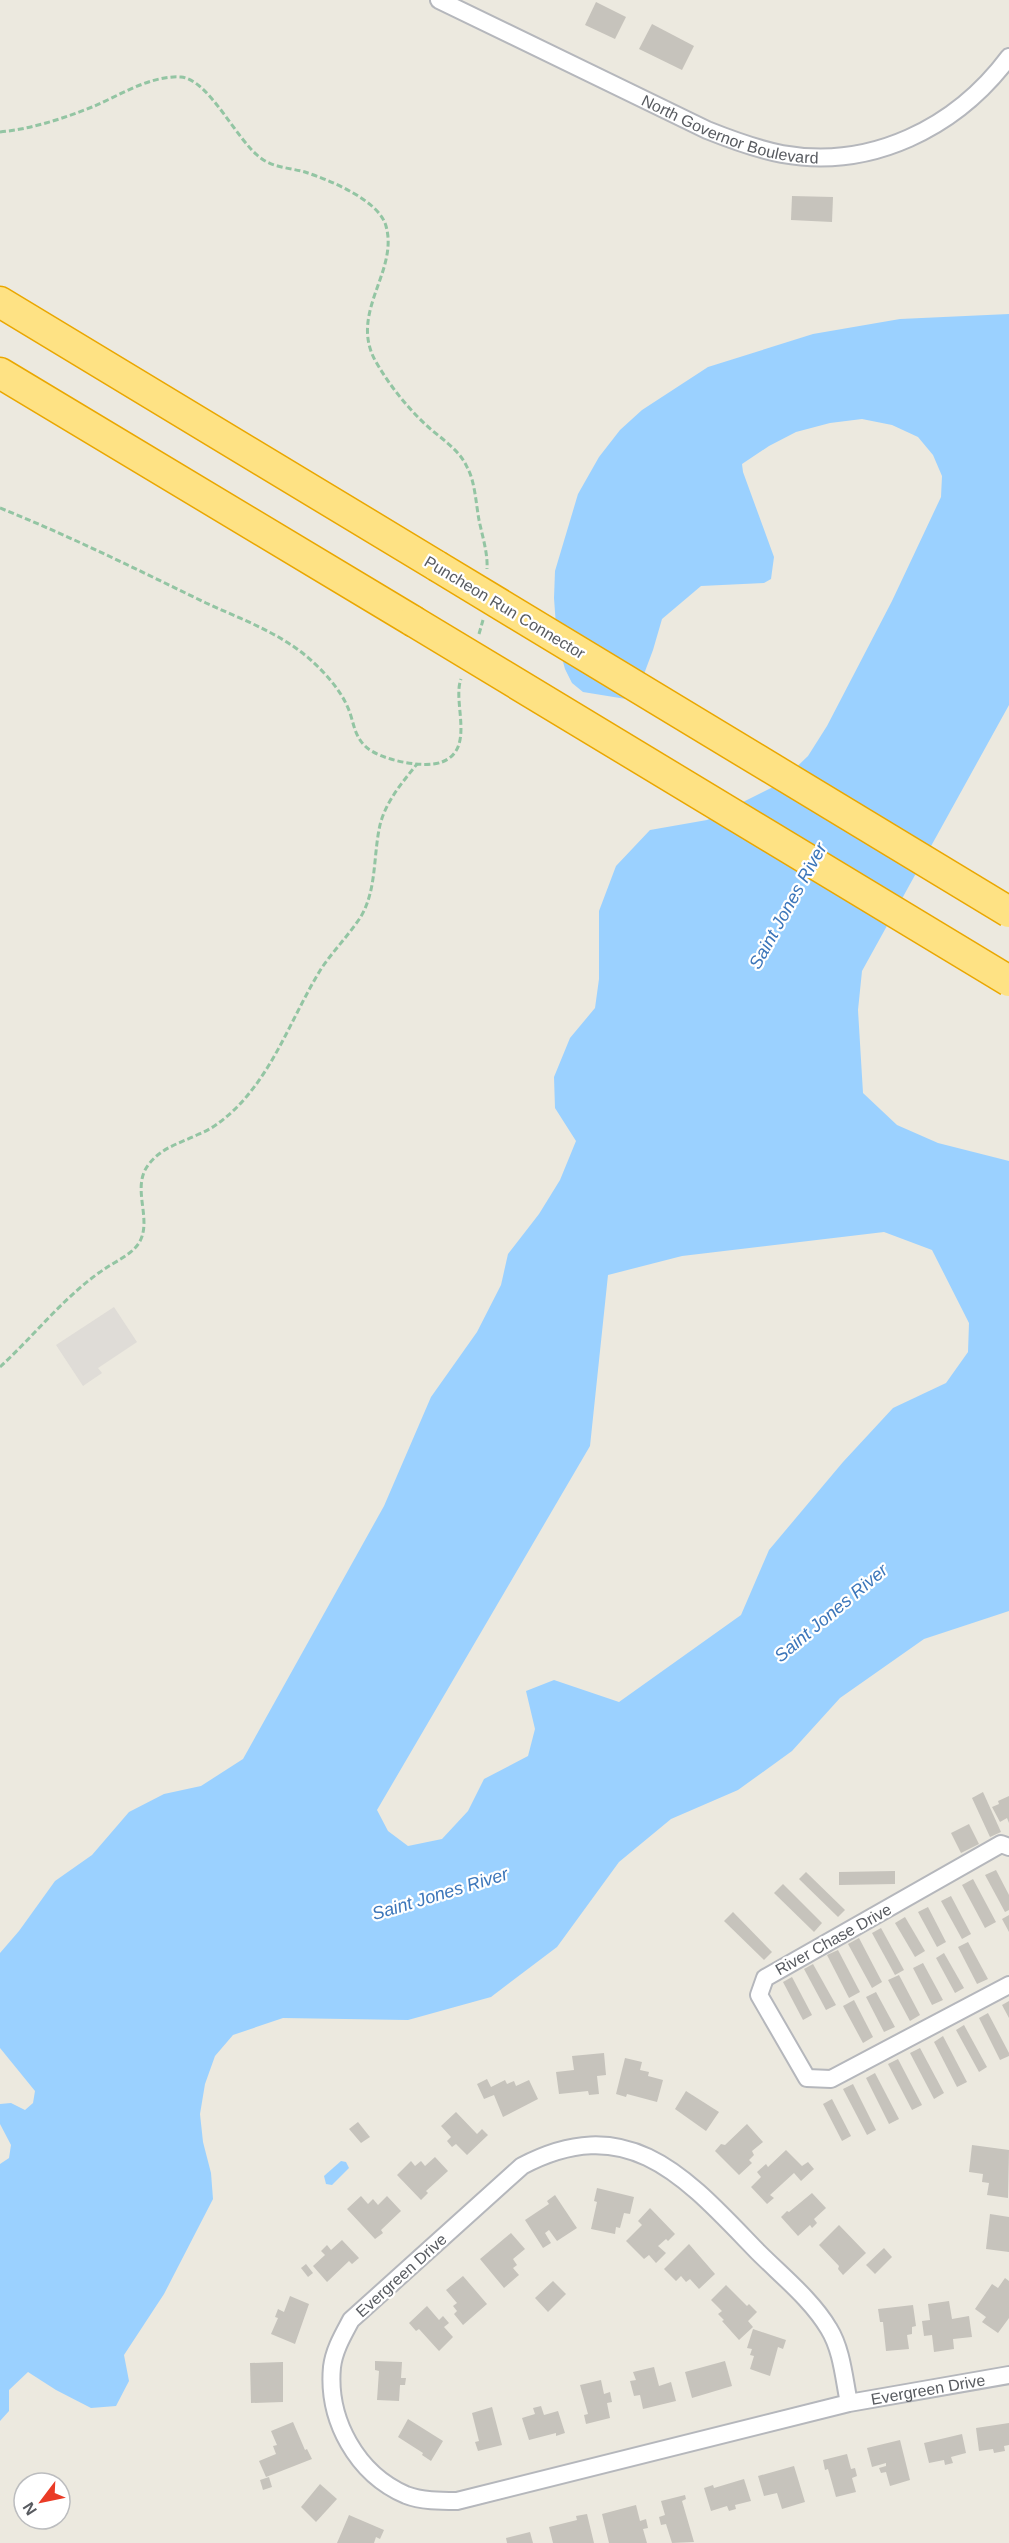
<svg xmlns="http://www.w3.org/2000/svg" width="1009" height="2543" font-family="Helvetica,sans-serif">
	<style>
		.industrial { fill: #dfdcd7 }
		.water { fill: #9bd1ff; fill-rule: evenodd }
		.building { fill: #c6c3bc }
		.lines { fill: none; stroke-linecap: round; stroke-linejoin: round }
		.minor-casing { stroke: #b5b7bc; stroke-width: 20 }
		.motorway-casing { stroke: #eaa700; stroke-width: 33 }
		.path { stroke: #93c5a3; stroke-width: 3; stroke-dasharray: 6 3; stroke-linecap: butt }
		.minor { stroke: #fff; stroke-width: 16 }
		.motorway { stroke: #fee284; stroke-width: 30 }
		.motorway-bridge-casing { stroke: #eaa700; stroke-width: 33; stroke-linecap: butt }
		.motorway-bridge { stroke: #fee284; stroke-width: 30 }
		.labels { text-anchor: middle; stroke-width: 4.5; stroke-linejoin: round; paint-order: stroke }
		.street-label { font-size: 16px; fill: #585b60; stroke: #fff }
		.water-label { font-size: 18px; font-style: italic; fill: #3c76ba; stroke: #fff }
	</style>
	<rect width="100%" height="100%" fill="#ece9df"/>
	<path class="industrial" d="M114,1307l23,35 -39,26 4,5 -19,13 -27,-41z"/>
	<g class="water">
		<path d="M1009,314v391l-147,266 -4,39 5,83 34,32 41,18 71,18v450l-85,28 -84,59 -48,53 -54,39 -67,29 -52,43 -62,85 -66,50 -83,23 -125,-2 -50,17 -18,21 -10,28 -5,30 3,28 8,31 2,26 -49,95 -40,61 5,26 -13,25 -25,2 -35,-18 -28,-18 -19,18v21l-9,10v-257l9,-6 2,-13 -11,-21v-20l11,-1 14,7 8,-7 2,-12 -35,-43v-95l19,-22 36,-50 37,-26 37,-43 35,-18 37,-8 42,-27 141,-253 47,-109 46,-65 24,-47 7,-31 31,-40 21,-34 16,-39 -21,-33 -1,-31 16,-39 25,-30 4,-29v-68l17,-45 34,-36 57,-10 72,-36 29,-28 19,-30 65,-125 49,-104 1,-21 -9,-21 -15,-18 -26,-12 -30,-6 -32,4 -34,9 -27,14 -27,18 1,8 31,85 -3,22 -7,4 -63,3 -39,33 -9,31 -15,40 -12,9 -43,-7 -11,-9 -7,-14 -8,-29 -3,-42 1,-27 23,-77 21,-37 21,-27 22,-20 66,-43 105,-33 87,-15zM884,1232l48,18 37,73 -1,29 -22,31 -53,25 -50,54 -74,88 -28,65 -122,87 -65,-22 -28,11 9,38 -7,27 -44,23 -16,32 -26,28 -34,7 -20,-15 -11,-21 213,-364 18,-171 74,-19z"/>
		<path d="M341,2161l5,1 3,6 -17,17 -6,-1 -2,-8z"/>
	</g>
	<g class="building">
		<path d="M596,2l30,15 -11,22 -30,-14z"/>
		<path d="M652,24l42,22 -12,24 -43,-21z"/>
		<path d="M792,196l41,1 -1,25 -41,-2z"/>
		<path d="M983,1792l18,40 -11,5 -18,-39z"/>
		<path d="M1009,1796v27l-2,-5 -7,4 -8,-15 7,-3 -1,-3z"/>
		<path d="M969,1824l10,20 -18,9 -10,-20z"/>
		<path d="M996,1870l13,25v15l-4,2 -20,-37z"/>
		<path d="M895,1871v13l-56,1v-13z"/>
		<path d="M806,1872l39,38 -7,7 -39,-38z"/>
		<path d="M973,1879l23,43 -11,6 -23,-43z"/>
		<path d="M783,1884l39,39 -8,9 -40,-39z"/>
		<path d="M951,1896l20,38 -9,5 -21,-38z"/>
		<path d="M928,1907l18,35 -9,5 -19,-35z"/>
		<path d="M733,1912l39,40 -8,8 -40,-39z"/>
		<path d="M1009,1915v17l-7,-13z"/>
		<path d="M905,1917l20,34 -10,6 -20,-34z"/>
		<path d="M881,1928l23,42 -9,5 -23,-42z"/>
		<path d="M859,1938l23,44 -10,6 -24,-44z"/>
		<path d="M968,1942l20,37 -11,5 -19,-37z"/>
		<path d="M838,1950l22,42 -11,6 -22,-43z"/>
		<path d="M944,1953l20,35 -9,5 -19,-35z"/>
		<path d="M923,1963l20,37 -11,5 -19,-37z"/>
		<path d="M813,1964l23,41 -10,5 -22,-41z"/>
		<path d="M899,1975l21,40 -10,6 -22,-41z"/>
		<path d="M792,1977l20,38 -9,5 -20,-38z"/>
		<path d="M876,1992l19,35 -11,5 -18,-35z"/>
		<path d="M854,2000l19,37 -10,6 -20,-37z"/>
		<path d="M1009,2001v17l-7,-13z"/>
		<path d="M988,2013l21,40v3l-9,4 -21,-42z"/>
		<path d="M964,2025l23,42 -8,5 -23,-42z"/>
		<path d="M943,2036l24,46 -10,5 -23,-45z"/>
		<path d="M920,2048l24,45 -10,6 -24,-46z"/>
		<path d="M604,2053l2,22 -9,1 2,18 -10,1 -1,-4 -29,3 -3,-22 18,-2 -2,-14z"/>
		<path d="M625,2058l17,4 -2,8 9,2 -1,4 15,4 -6,22 -30,-8 -1,3 -10,-3z"/>
		<path d="M898,2059l24,46 -10,5 -24,-46z"/>
		<path d="M875,2073l24,46 -10,5 -23,-46z"/>
		<path d="M487,2079l4,8 14,-7 2,4 7,-3 2,5 13,-6 9,19 -35,18 -9,-22 -10,4 -7,-15z"/>
		<path d="M853,2084l23,46 -9,5 -24,-46z"/>
		<path d="M686,2091l33,21 -13,19 -31,-22z"/>
		<path d="M832,2099l19,37 -9,5 -19,-37z"/>
		<path d="M456,2112l21,22 5,-5 6,6 -21,20 -11,-11 -4,3 -5,-6 4,-4 -10,-11z"/>
		<path d="M358,2122l12,15 -9,6 -12,-14z"/>
		<path d="M747,2124l16,18 -11,9 2,4 -5,5 3,3 -13,12 -24,-24 6,-7 4,1z"/>
		<path d="M972,2145l37,5 -1,48 -21,-3 2,-12 -7,-1 1,-8 -14,-2z"/>
		<path d="M786,2150l16,16 6,-4 6,7 -13,12 -7,-8 -24,22 4,3 -7,6 -16,-17 10,-10 -4,-5 9,-8 2,3z"/>
		<path d="M435,2157l13,14 -22,20 2,2 -7,7 -24,-25 14,-14 4,5 6,-5 4,5z"/>
		<path d="M597,2188l37,9 -4,17 -6,-1 -4,15 -4,-1 -1,7 -24,-5 6,-27 -3,-1z"/>
		<path d="M812,2193l14,15 -12,11 3,4 -5,5 -2,-3 -12,11 -17,-19 6,-6 2,1z"/>
		<path d="M555,2195l22,33 -20,13 -8,-11 -4,3 6,10 -8,5 -18,-28 24,-16 -2,-3z"/>
		<path d="M361,2196l7,8 5,-5 5,6 9,-9 14,15 -20,19 2,3 -8,6 -28,-30z"/>
		<path d="M650,2208l25,26 -7,7 -2,-2 -8,7 8,7 -10,10 -7,-8 -5,4 -18,-18 16,-16 -4,-4z"/>
		<path d="M990,2214l19,3v35l-23,-3z"/>
		<path d="M839,2225l27,28 -23,22 -5,-6 1,-3 -20,-21z"/>
		<path d="M511,2233l14,16 -12,10 4,6 -4,3 6,7 -15,13 -24,-29z"/>
		<path d="M342,2240l17,18 -7,6 -3,-3 -22,21 -14,-16 12,-11 -4,-4 6,-6 4,5z"/>
		<path d="M689,2244l26,30 -16,15 -9,-10 -4,3 -5,-6 -5,5 -12,-12z"/>
		<path d="M884,2248l8,9 -17,17 -9,-9z"/>
		<path d="M306,2264l7,9 -5,4 -7,-9z"/>
		<path d="M463,2276l24,28 -24,21 -9,-11 3,-3 -4,-5 4,-3 -11,-13z"/>
		<path d="M1005,2278l4,3v37l-11,15 -16,-11 4,-5 -11,-8 17,-25 6,4z"/>
		<path d="M553,2281l13,13 -18,18 -13,-14z"/>
		<path d="M726,2285l21,21 2,-2 8,8 -9,9 5,6 -14,13 -17,-19 2,-1 -6,-6 4,-3 -11,-11z"/>
		<path d="M290,2296l19,8 -14,40 -24,-10 7,-16 -3,-1 3,-8 6,3z"/>
		<path d="M949,2301l3,18 17,-3 3,21 -19,2 1,10 -20,3 -2,-17 -8,1 -2,-15 8,-1 -2,-16z"/>
		<path d="M913,2305l3,21 -4,1v7l-5,1 2,14 -23,2 -3,-29h-3l-2,-13z"/>
		<path d="M427,2306l12,14 4,-4 6,7 -5,4 9,10 -14,14 -20,-22 -3,2 -7,-8z"/>
		<path d="M753,2329l33,11 -3,9 -5,-2 -8,29 -20,-7 4,-13 -4,-1 2,-6 -5,-1z"/>
		<path d="M375,2361l27,1 -1,16h5l-1,7h-5l-1,16 -22,-1 2,-29 -4,-1z"/>
		<path d="M725,2361l7,25 -40,12 -7,-26z"/>
		<path d="M283,2362v40l-32,1 -1,-40z"/>
		<path d="M654,2367l5,19 12,-4 5,19 -33,8 -3,-14 -6,1 -4,-15 6,-1 -3,-8z"/>
		<path d="M601,2380l3,14 6,-2 2,10 -5,1 3,15 -24,6 -2,-9 4,-1 -8,-29z"/>
		<path d="M541,2406l3,9 14,-4 7,22 -9,3v-3l-27,7 -7,-22 13,-4 -2,-6z"/>
		<path d="M492,2407l10,38 -24,6 -3,-9 4,-1 -7,-28z"/>
		<path d="M408,2419l35,22 -12,20 -9,-6 1,-2 -25,-16z"/>
		<path d="M293,2422l12,28 2,-1 5,10 -46,18 -7,-16 17,-7 -3,-8 4,-1 -6,-14z"/>
		<path d="M1009,2423v22l-5,1 1,5 -11,2 -1,-4 -14,2 -3,-23z"/>
		<path d="M962,2434l4,19 -15,4 2,6 -8,2 -1,-5 -15,3 -5,-20z"/>
		<path d="M900,2440l10,40 -20,6 -4,-14 -5,1 -2,-5 7,-2v-3l-14,4 -5,-19z"/>
		<path d="M847,2454l4,15 4,-1 2,8 -5,2 4,14 -20,5 -8,-28 -3,1 -2,-10z"/>
		<path d="M794,2466l11,36 -23,7 -5,-16 -13,3 -6,-20z"/>
		<path d="M269,2477l3,10 -9,3 -3,-10z"/>
		<path d="M744,2479l7,22 -16,4 1,4 -7,2 -2,-5 -16,5 -7,-23 9,-3 1,3z"/>
		<path d="M320,2484l17,15 -21,23 -15,-15z"/>
		<path d="M685,2495l1,4 -4,2 12,41 -22,1 -6,-19 -5,1 -2,-8 6,-2 -4,-14z"/>
		<path d="M636,2505l4,16 6,-2 2,9 -5,1 4,14h-38l-7,-29z"/>
		<path d="M587,2514l7,29h-41l-4,-16 28,-7 -1,-4z"/>
		<path d="M349,2515l35,15 -4,9 -4,-2 -2,6h-37z"/>
		<path d="M530,2532l3,11h-26l-1,-5z"/>
	</g>
	<g class="lines">
		<g class="minor-casing">
			<g id="minor">
				<path id="s1" d="M439,0l268,130c25,10 49,19 75,24 89,16 174,-26 227,-97"/>
				<path d="M1009,1847l-8,-3 -236,134 -6,17 48,83 24,1 178,-94"/>
				<path id="s2" d="M849,2403c-5,-24 -7,-53 -20,-74 -17,-29 -47,-53 -71,-77 -70,-72 -128,-143 -236,-86l-171,154c-8,15 -17,30 -19,47 -5,53 25,107 74,128 15,6 35,6 51,6l392,-98 160,-28"/>
			</g>
		</g>
		<g class="motorway-casing">
			<g id="motorway">
				<path d="M0,302l437,264"/>
				<path d="M0,373l413,248"/>
			</g>
		</g>
		<g class="path">
			<path d="M0,132c31,-3 62,-13 92,-25 27,-11 58,-32 89,-30 29,3 56,65 81,82 13,9 29,9 43,13 24,8 74,28 81,54 13,46 -38,87 -10,136 14,24 30,44 50,63 14,13 33,24 41,42 8,14 9,37 12,53 3,15 9,33 8,49"/>
			<path d="M0,508c70,28 138,62 206,95 37,17 77,31 107,59 15,14 30,31 37,51 4,12 5,23 15,33 14,14 59,23 77,16 34,-13 10,-60 19,-83"/>
			<path d="M479,634l4,-14"/>
			<path d="M0,1367c35,-32 66,-73 106,-99 12,-8 29,-15 35,-29 10,-23 -10,-53 8,-75 13,-17 32,-21 50,-30 13,-5 23,-13 34,-23 41,-39 59,-95 88,-142 12,-18 27,-33 39,-51 17,-27 13,-62 20,-93 6,-24 22,-42 37,-61"/>
		</g>
		<use href="#minor" class="minor"/>
		<use href="#motorway" class="motorway"/>
		<g class="motorway-bridge-casing">
			<g id="motorway-bridge">
				<path d="M437,566l572,346"/>
				<path d="M413,621l596,360"/>
			</g>
		</g>
		<use href="#motorway-bridge" class="motorway-bridge"/>
	</g>
	<g class="labels">
		<g class="street-label">
			<text dy="6" stroke="none"><textPath href="#s1" startOffset="320">North Governor Boulevard</textPath></text>
			<text transform="translate(505 607) rotate(31)" y="6">Puncheon Run Connector</text>
			<text transform="translate(833 1939) rotate(-29)" y="6">River Chase Drive</text>
			<text transform="translate(401 2275) rotate(-42)" y="6">Evergreen Drive</text>
			<text dy="6" stroke="none"><textPath href="#s2" startOffset="1434">Evergreen Drive</textPath></text>
		</g>
		<g class="water-label">
			<text transform="translate(788 906) rotate(-61)" y="6">Saint Jones River</text>
			<text transform="translate(831 1613) rotate(-40)" y="6">Saint Jones River</text>
			<text transform="translate(440 1894) rotate(-17)" y="6">Saint Jones River</text>
		</g>
	</g>
	<g transform="translate(42 2501) rotate(238)"><circle r="28" fill="#ffffff" stroke="#bcbdbf" stroke-width="1.5"/>
	<path d="M0-4.5L10 22L0 15L-10 22Z" fill="#ea3b26"/>
	<text y="-9" font-size="16" font-weight="bold" text-anchor="middle" fill="#585b60">N</text>
	</g>
</svg>
